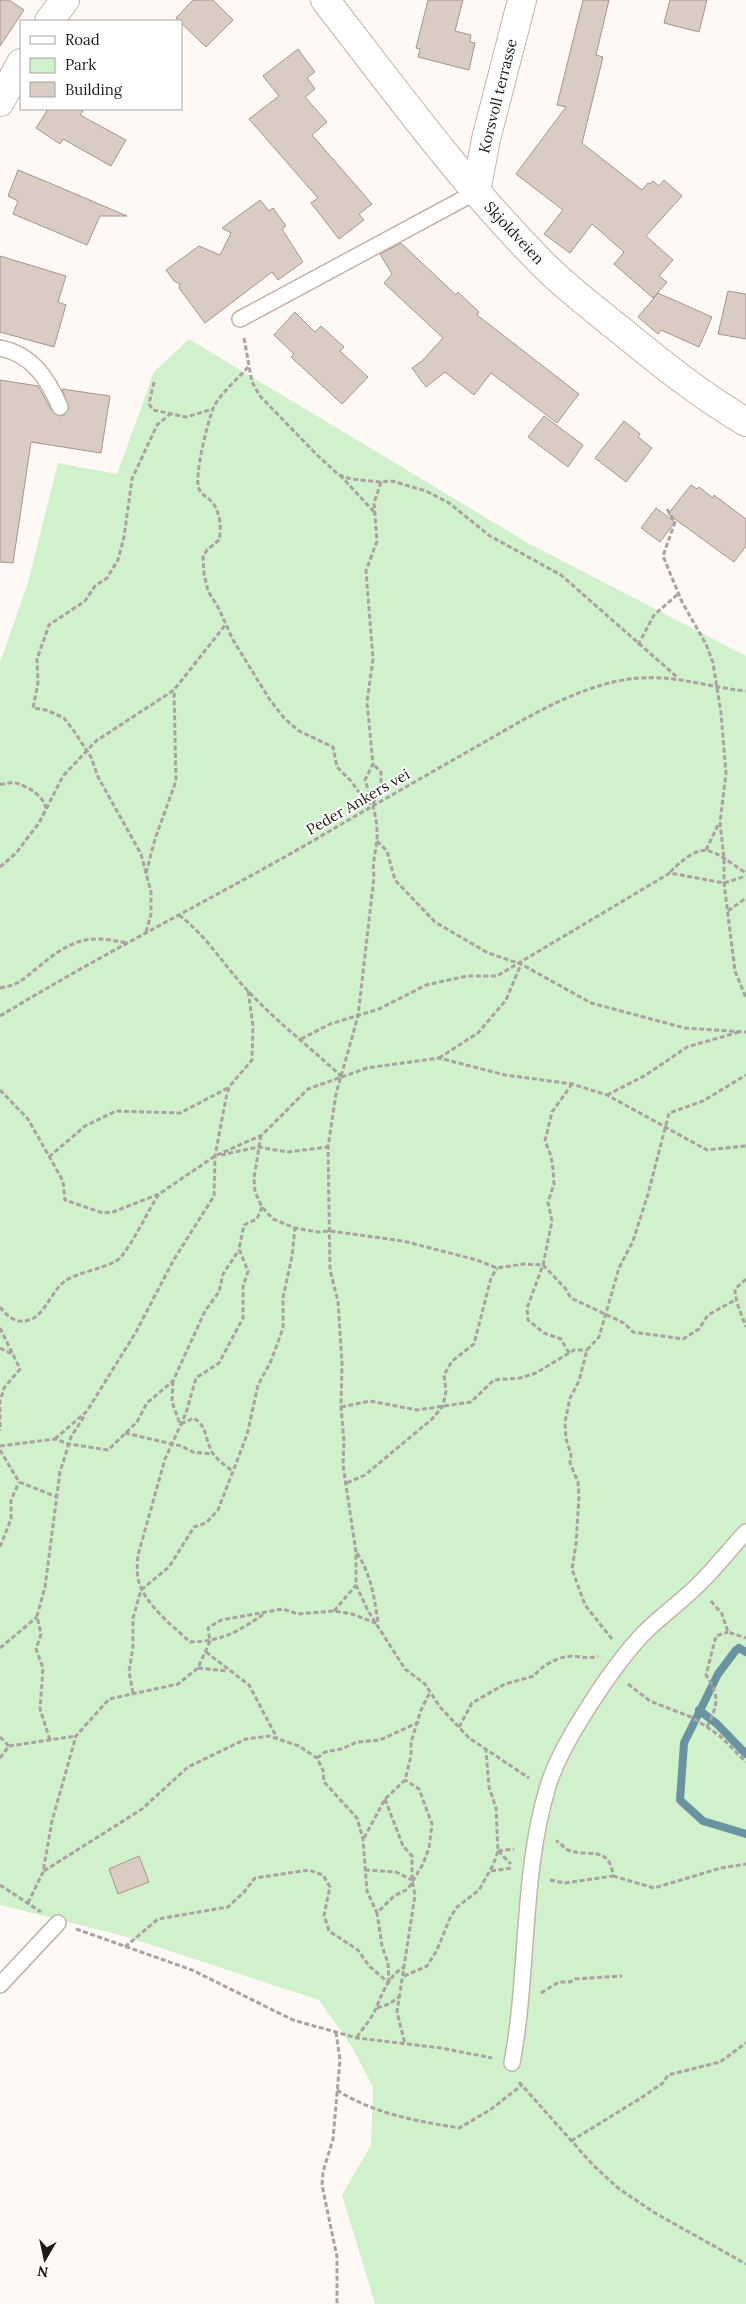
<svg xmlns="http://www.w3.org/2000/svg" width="746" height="2304" font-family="Lora,serif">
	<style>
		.green { fill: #d1f1cd }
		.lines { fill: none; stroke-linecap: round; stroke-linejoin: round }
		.stream { stroke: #6a93a1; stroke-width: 8 }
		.building { fill: #daccc3; stroke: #a2958c }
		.service-casing { stroke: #c2b4ab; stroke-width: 18 }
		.minor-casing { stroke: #c2b4ab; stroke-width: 30 }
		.path { stroke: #a9a3a0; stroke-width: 3; stroke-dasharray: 5 2.5; stroke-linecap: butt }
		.service { stroke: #fff; stroke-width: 15 }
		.minor { stroke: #fff; stroke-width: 28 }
		.labels { text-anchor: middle; stroke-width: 4; stroke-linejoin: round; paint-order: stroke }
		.street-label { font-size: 15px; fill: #201b18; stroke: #fff }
	</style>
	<rect width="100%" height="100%" fill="#fff9f5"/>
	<path class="green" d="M189,339l339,204 218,113v1648h-371l-33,-109 29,-50 2,-58 -21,-40 -33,-47 -192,-63 -127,-32v-1243l28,-79 30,-120 59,11 37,-102z"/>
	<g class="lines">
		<g class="stream">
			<path d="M739,1648l7,4"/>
			<path d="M736,1650l-18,24 -34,69 -4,57 23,21 43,13"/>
			<path d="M699,1710l18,14 29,30"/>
		</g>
	</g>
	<g class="building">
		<path d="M0,0h9l15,10 -24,36z"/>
		<path d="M193,0h20l20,20 -27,27 -30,-29z"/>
		<path d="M428,0h35l-8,31 16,4 -1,7 5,1 -6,27 -51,-13 2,-8 -4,-1z"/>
		<path d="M583,0h26l-13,55 7,2 -21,86 60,47 6,-7 2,1 3,-3 6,5 5,-6 18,16 -36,40 27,24 -14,16 8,6 -14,16 -39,-34 10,-12 -32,-28 -22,29 -26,-19 19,-24 -47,-36 50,-67 -9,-2z"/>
		<path d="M670,0h37l-8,32 -35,-9z"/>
		<path d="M298,49l17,23 -8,6 8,11 -10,8 22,25 -15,13 60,69 -13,10 5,6 -25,19 -28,-36 7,-5 -69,-79 30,-23 -16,-20z"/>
		<path d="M48,109h36l-4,6 46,25 -15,26 -48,-27 -3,5 -24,-16z"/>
		<path d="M18,170l27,11 82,35h-27l-13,29 -74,-31 5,-13 -10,-5z"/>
		<path d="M260,200l9,11 4,-3 13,18 -4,3 21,33 -25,18 -6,-8 -67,51 -26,-35 1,-4 -6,-3 -8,-11 33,-24 21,9 11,-22 -9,-5z"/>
		<path d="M401,243l55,52 2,-3 21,20 -2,3 102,79 -22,29 -66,-50 -17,22 -29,-23 -19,15 -14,-19 10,-7 21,-23 -59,-55 8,-9 -12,-20z"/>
		<path d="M0,256l66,20 -8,26 8,3 -12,42 -54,-15z"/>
		<path d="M728,291l18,3v45l-28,-5z"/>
		<path d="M658,293l54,24 -13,30 -38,-17 -3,4 -20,-17z"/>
		<path d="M295,312l20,20 6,-6 23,21 -4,4 28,26 -26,27 -51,-47 3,-3 -20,-19z"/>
		<path d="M0,380l38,6 14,25 7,5 5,-1 5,-7 -7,-19 48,7 -9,57 -70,-11 -18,121 -13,-1z"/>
		<path d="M544,416l39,29 -15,22 -40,-30z"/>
		<path d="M624,421l16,13 -2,3 14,11 -26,34 -31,-24z"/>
		<path d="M691,485l6,4 2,-2 14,11 1,-3 32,24v27l-12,16 -66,-48z"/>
		<path d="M656,508l19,14 -15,20 -19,-14z"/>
		<path d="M139,1856l10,26 -31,12 -9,-25z"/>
	</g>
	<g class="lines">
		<g class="service-casing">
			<g id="service">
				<path d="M240,319l236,-127"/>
				<path d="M0,348c32,6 48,31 60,59"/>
				<path d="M0,1985l58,-62"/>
				<path d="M512,2063c17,-91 9,-188 36,-277 12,-41 66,-122 96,-153 17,-17 37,-31 54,-48 17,-16 32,-36 48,-53"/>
			</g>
		</g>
		<g class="minor-casing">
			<g id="minor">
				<path d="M325,0c67,86 132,176 208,254 27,29 60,54 91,79 39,32 78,63 122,89"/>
				<path d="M49,21l16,-21"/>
				<path d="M0,102l21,-39"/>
				<path d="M476,192l10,-53 36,-139"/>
			</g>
		</g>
		<g class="path">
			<path d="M244,338l8,44 8,14 57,59 22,20 12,4 30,3 11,-1 34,10 23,12 41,33 71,39 116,102"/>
			<path d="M248,367c-11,13 -29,27 -35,42 -6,15 -19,67 -14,80 3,6 7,7 11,11 10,9 12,28 9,40l-12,10 -4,7 1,17 4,17 10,16 15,33 37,60 14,18 15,13 34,16 4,20 14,14 15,21 6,2"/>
			<path d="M154,382l-5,22 4,6 33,7 27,-8"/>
			<path d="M340,475l34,37"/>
			<path d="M381,482l-7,21 3,38 -11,30 7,88 -6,43 6,62 -8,16c6,19 13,38 12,58 -1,16 -5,22 -3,39l-16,139 -22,78 -8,53 2,123 8,31 4,63 -1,43 3,34 -1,24 13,87v33l12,26 37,58 20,15 15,23 29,31 60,40"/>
			<path d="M667,509l8,13 -12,34 19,46 24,42 7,19 8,50 5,61 -6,48 4,37v24l11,88 11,27"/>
			<path d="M638,645l16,-30 24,-21"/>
			<path d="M0,784c6,1 11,-3 16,-1 13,4 28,13 30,26"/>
			<path d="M373,804l8,-19v-13l-8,-8"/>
			<path d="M377,841l10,10 8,29 40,42 53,31 33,11 70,39 94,25 61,4"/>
			<path d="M706,850l13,-27"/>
			<path d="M0,867l16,-14 23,-30 24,-47 33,-35 78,-51 52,-66"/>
			<path d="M670,872c35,-34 39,-23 76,1"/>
			<path d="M146,873l9,-34 21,-58 -2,-91"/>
			<path d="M728,911l18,-13"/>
			<path d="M179,915c27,20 46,52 69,76 29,31 63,57 94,86"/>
			<path d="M146,932l5,-18v-22l-10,-38 -43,-77 -7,-20 -17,-26 -10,-13 -18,-8 -13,-2 5,-25 -1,-24 12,-34 36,-24 10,-15 12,-8 11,-18 6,-23 8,-58 25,-54 13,-11"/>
			<path d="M0,988c19,-3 22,-8 37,-20 32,-26 47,-35 89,-25"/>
			<path d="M0,1016c102,-62 208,-115 311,-174 54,-32 109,-63 163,-94 46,-26 92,-56 144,-67 50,-10 80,5 128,10"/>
			<path d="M301,1039l29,-15 49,-15 47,-24 41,-9h30l173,-103 54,10 22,-7"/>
			<path d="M439,1058l39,-25 28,-33 15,-36"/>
			<path d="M0,1090l28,29 35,62 2,19 38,13 10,-1 46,-18 56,-38 47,-21 46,-46 59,-21 72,-10 66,17 67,9 35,11 100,55 39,-4"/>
			<path d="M607,1095l39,-20 41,-28 52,-15"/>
			<path d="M261,1135l-7,43 1,14 7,15 11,12 22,9 22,4 13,-1 73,10 74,19 20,8 27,-4 19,1 22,23 6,10 53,25 9,9 50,7 16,-10 9,-14 27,-15"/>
			<path d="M221,1155l37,-8 30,5 40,-5"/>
			<path d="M49,1157l36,-31 31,-15 64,2 48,-25"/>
			<path d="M262,1207l-5,12 -13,6 -5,24 9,22 -5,16v31l-24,45 -23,15 -10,35 -21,46 -27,96c-1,11 -2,24 4,35 10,20 32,37 48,52 33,-1 47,-10 74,-28"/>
			<path d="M746,1279l-11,10c0,13 7,26 11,38"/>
			<path d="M0,1307c8,10 16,17 29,13 15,-4 22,-28 36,-39 12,-9 48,-14 56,-24 15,-19 25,-43 38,-63"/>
			<path d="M0,1328l20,41 -16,19 -4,13v30"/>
			<path d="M0,1348l14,7"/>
			<path d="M569,1353l-8,-14 -17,-6 -16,-13 -1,-12 16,-43 9,-44 -4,-19 6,-18 -1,-15 -2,-13 -6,-15 7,-29 20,-28"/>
			<path d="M173,1381l-1,21 8,22"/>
			<path d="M341,1407l29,-6 47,9 54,-8 23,-22 26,-2 16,-5 38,-23h13"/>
			<path d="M181,1424l13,-6c13,8 11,21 18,34 4,7 13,13 20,19"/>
			<path d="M125,1433l56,13 12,6 20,2"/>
			<path d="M55,1439l32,-28 49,-79 37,-71 41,-65 1,-40 11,-58 3,-11 23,-27 1,-34 -5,-36"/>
			<path d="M0,1446l55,-7 14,5 39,6 29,-28 10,-19 26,-22 32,-70 14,-19 4,-18 16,-24"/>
			<path d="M0,1450l19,32 38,15"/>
			<path d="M347,1483l18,-8 67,-56 11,-13 3,-15 -2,-16 8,-14 22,-17 17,-66 6,-10"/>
			<path d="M0,1547l11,-28v-19l8,-18"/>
			<path d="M357,1553c14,22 17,43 21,69"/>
			<path d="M711,1601l11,13 6,18 18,6"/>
			<path d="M334,1611l22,-26"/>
			<path d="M612,1639l-27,-34 -13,-36 4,-25 3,-48 -1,-14 -8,-19 1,-9 -5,-15 -1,-17 5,-24 9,-17 8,-31 12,-13 20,-69 14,-27 15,-47 21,-81 34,-12 43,-26"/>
			<path d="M0,1648l37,-31"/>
			<path d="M206,1652l43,33 28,53"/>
			<path d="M198,1668l29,3"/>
			<path d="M628,1684l22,17 41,16 16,10 13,9 26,26"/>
			<path d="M133,1693l-4,-21 4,-25v-29l8,-28 28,-23 25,-40 12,-4 12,-13 29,-75 11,-50 13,-24 12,-33v-30l9,-42 3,-28"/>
			<path d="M459,1727l13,-24 33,-19 29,-8c8,-11 25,-20 39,-20 9,1 16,3 25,0"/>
			<path d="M707,1727c11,-22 13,-31 -1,-52l10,-39 12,-4"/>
			<path d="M0,1737l9,9"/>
			<path d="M50,1740l-10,-31 3,-41 -7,-19 5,-15 -4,-18 8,-29 15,-115 11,-35 14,-22"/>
			<path d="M0,1758l9,-12 67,-10"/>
			<path d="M317,1758l8,-6 16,-3 16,-7 23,-2 39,-18"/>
			<path d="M385,1799l18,47 9,10v24l3,15 -18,117 8,32"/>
			<path d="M364,1838l21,-39 20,-19 6,-24v-14l10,-32 9,-18"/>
			<path d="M498,1851l16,-2"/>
			<path d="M498,1851l13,13"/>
			<path d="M365,1870l31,2 16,8"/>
			<path d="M44,1871l98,-62 46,-42 58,-28 23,-3 30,10 18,12 6,12 1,12 33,36 6,21 4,52 10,22"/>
			<path d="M491,1871l21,-3"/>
			<path d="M613,1876l41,12 67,-20 25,-4"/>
			<path d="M550,1880l15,3 48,-7c-3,-32 -25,-18 -45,-26 -5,-2 -6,-7 -12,-9"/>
			<path d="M0,1885l41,27"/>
			<path d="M28,1903l15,-31 9,-51 24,-85 33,-37 69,-15 20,-16 12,-27 -2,-13 13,-8 62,-11 15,5 36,-3 18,3 26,10"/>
			<path d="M76,1929l116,41 101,50 64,18 84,10 51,10"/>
			<path d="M125,1947l33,-28 70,-12 16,-15 11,-14 54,-8 14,5 7,12 -6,28 5,16 29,19 11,16 20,17"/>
			<path d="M404,1976l23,-10 10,-16 13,-32 7,-11 22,-17 14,-25 5,-14 -2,-43 -7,-21 -3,-36"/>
			<path d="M389,1983l-1,-20 -6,-17 -5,-33 17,-17 14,-7 15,-25 6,-16 3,-24 -13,-35 -14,-9"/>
			<path d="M541,1993l18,-11h11l5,-3 47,-3"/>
			<path d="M377,2008l12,-4 10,-7"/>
			<path d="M336,2032l4,28 -7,79 -10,33 -1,13 15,72v47"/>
			<path d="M357,2037c6,-9 15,-19 19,-29 6,-14 14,-35 29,-41"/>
			<path d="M519,2082l74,83 25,23 37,25 91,51"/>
			<path d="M337,2090c37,24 80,31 122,38l31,-18 32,-25"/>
			<path d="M571,2141l70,-43 22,-15 5,-8 52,-13 26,-19"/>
		</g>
		<use href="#service" class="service"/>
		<use href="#minor" class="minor"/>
	</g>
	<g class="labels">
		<g class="street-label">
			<text transform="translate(498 96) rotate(-76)" y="5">Korsvoll terrasse</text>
			<text transform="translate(514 233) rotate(47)" y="5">Skjoldveien</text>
			<text transform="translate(358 802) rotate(-30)" y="5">Peder Ankers vei</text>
		</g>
	</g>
	<rect x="20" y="20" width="162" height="90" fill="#ffffff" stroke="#a6a4a3"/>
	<rect x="30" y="36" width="25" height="8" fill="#ffffff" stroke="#a6a4a3"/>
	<text x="65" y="45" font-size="15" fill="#201b18">Road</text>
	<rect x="30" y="58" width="25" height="15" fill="#d1f1cd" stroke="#a6a4a3"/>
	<text x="65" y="70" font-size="15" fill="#201b18">Park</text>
	<rect x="30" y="82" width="25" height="15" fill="#daccc3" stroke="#a6a4a3"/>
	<text x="65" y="95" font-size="15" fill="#201b18">Building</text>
	<g transform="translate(45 2259) rotate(189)" stroke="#ffffff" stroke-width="4" paint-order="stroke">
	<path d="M0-4L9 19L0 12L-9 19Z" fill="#201b18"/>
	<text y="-8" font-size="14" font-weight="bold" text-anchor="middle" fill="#201b18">N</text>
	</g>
</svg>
